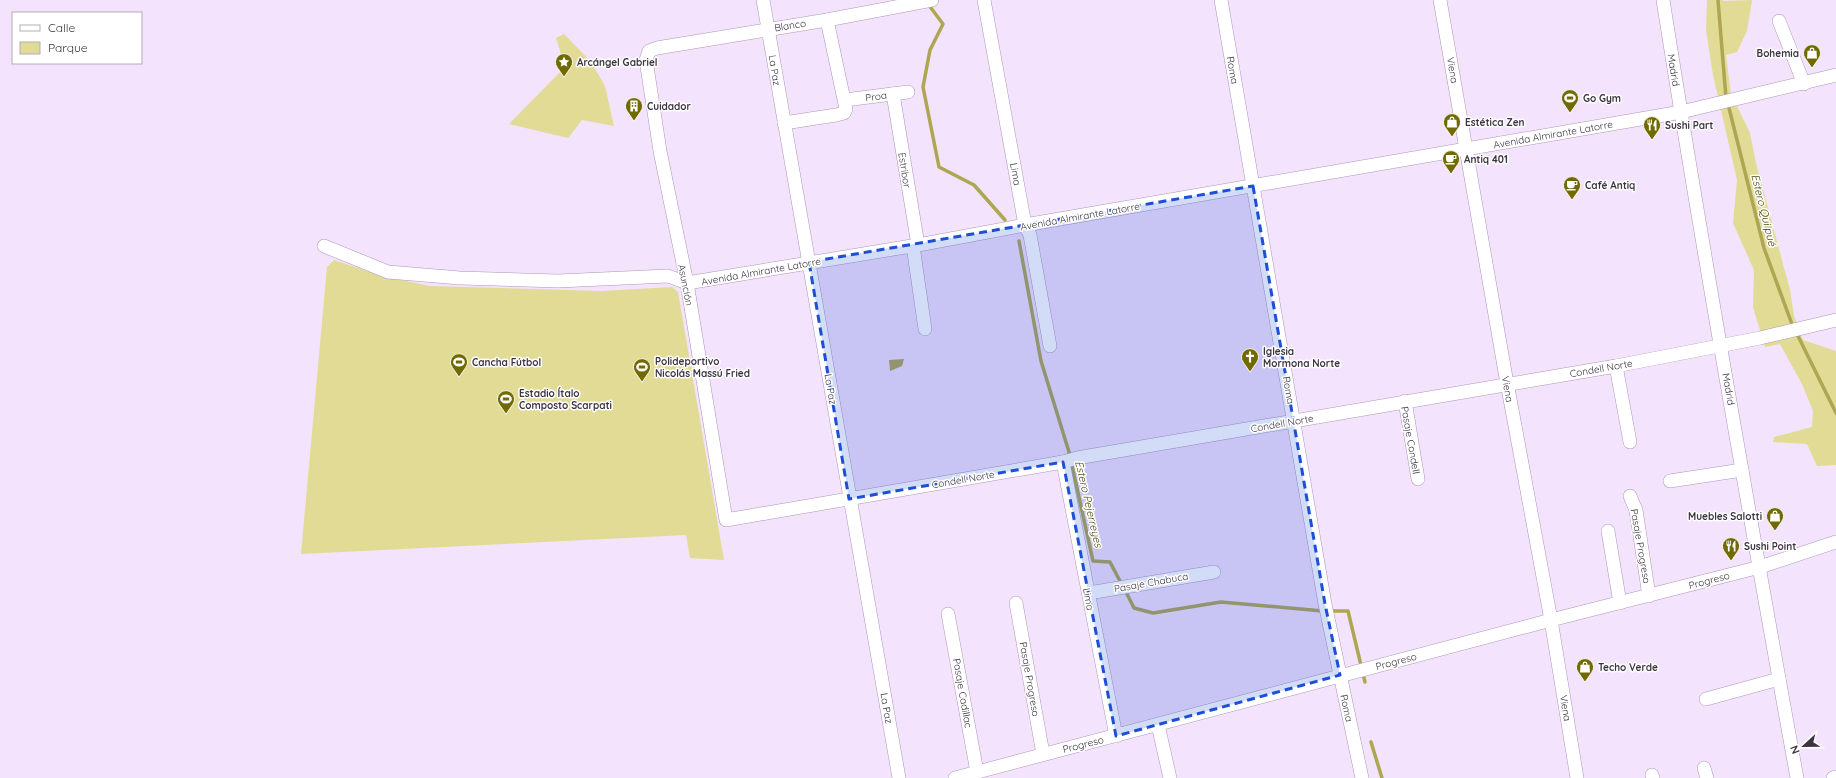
<svg xmlns="http://www.w3.org/2000/svg" width="1836" height="778" font-family="Quicksand,sans-serif">
	<style>
		.green { fill: #e1db95 }
		.water { fill: #aea652 }
		.lines { fill: none; stroke-linecap: round; stroke-linejoin: round }
		.stream { stroke: #aea652; stroke-width: 3.5 }
		.minor-casing { stroke: #ab98b7; stroke-width: 14 }
		.minor { stroke: #fff; stroke-width: 13 }
		.marked { fill: #1d4ed8; fill-opacity: 0.2; stroke: #1d4ed8; stroke-width: 3; stroke-dasharray: 8 5; stroke-linejoin: round }
		.labels { text-anchor: middle; stroke-width: 3; stroke-linejoin: round; paint-order: stroke }
		.street-label { font-size: 10px; fill: #3b3340; stroke: #fff }
		.poi-label { font-size: 10px; font-weight: bold; fill: #3b3340; stroke: #fff; text-anchor: start }
		.water-label { font-size: 11px; font-style: italic; fill: #534d0b; stroke: #fff }
	</style>
	<rect width="100%" height="100%" fill="#f3e3fd"/>
	<g class="green">
		<path d="M1707,0h16v1l29,-1 -5,31 -10,21 -11,3 5,39 19,39 6,30 34,127 4,26 9,24 33,11v114l-19,1 -10,-22 -34,-2 1,-5 38,-10 1,-16 -11,-27 -22,-40 -15,3 -12,-40 1,-37 -21,-47 4,-43 -24,-105 -7,-45z"/>
		<path d="M564,34l27,28 14,24 9,40 -32,-6 -14,18 -59,-14 56,-57 -9,-29z"/>
		<path d="M334,260l48,16 48,10 172,5 70,-4 6,5 46,268 -34,-2 -4,-23 -385,19 26,-287z"/>
	</g>
	<path class="water" d="M904,359l-2,7 -12,5 -1,-11z"/>
	<g class="lines">
		<g class="stream">
			<path d="M1718,0l8,98"/>
			<path d="M928,4l15,20 -13,26 -7,37 16,80 35,18 31,35"/>
			<path d="M1728,104l36,144 29,79"/>
			<path d="M1019,241l22,120 28,91 24,109 17,1 12,23"/>
			<path d="M1796,332l40,81"/>
			<path d="M1125,590l9,18 19,5 68,-11 102,9"/>
			<path d="M1329,611h19l17,71"/>
			<path d="M1371,742l11,36"/>
		</g>
		<g class="minor-casing">
			<g id="minor">
				<path d="M763,0l136,778"/>
				<path d="M932,0l-105,20 -170,28 -8,3 -3,9 14,91 27,132 39,237 337,-58 14,-4 539,-92 144,-28 76,-18"/>
				<path d="M984,0l41,225 5,10 20,111"/>
				<path d="M1221,0l104,604 37,174"/>
				<path d="M1440,0l65,372 46,248 26,158"/>
				<path d="M1663,0c41,260 87,519 134,778"/>
				<path d="M1779,21l25,63"/>
				<path d="M893,94l25,151"/>
				<path d="M845,100l63,-8"/>
				<path d="M784,123l52,-8 8,-2 2,-4 -19,-89"/>
				<path d="M324,246l64,26 72,6 98,3 110,-5 19,7 231,-38 107,-20 656,-113 155,-37"/>
				<path d="M913,246l12,83"/>
				<path d="M1616,366l14,76"/>
				<path d="M1405,401l13,78"/>
				<path d="M1063,462l53,274"/>
				<path d="M1670,481l72,-11"/>
				<path d="M1630,496l6,14 13,86"/>
				<path d="M1608,531l12,72"/>
				<path d="M1089,593l125,-21"/>
				<path d="M1016,603l27,151"/>
				<path d="M948,614l29,158"/>
				<path d="M1706,699l73,-20"/>
				<path d="M1158,725l12,53"/>
				<path d="M1704,768l3,10"/>
				<path d="M1652,775l1,3"/>
				<path d="M955,778l596,-158 209,-53 76,-25"/>
				<path d="M1833,778l3,-1"/>
			</g>
		</g>
		<use href="#minor" class="minor"/>
	</g>
	<path class="marked" d="M1253,186l72,418 15,71 -224,61 -53,-274 -214,37 -40,-237z"/>
	<defs>
		<g id="shop-pin" transform="scale(0.9)"><path d="M0 17L-7.5 6A9.5 9.5 0 1 1 7.5 6Z" fill="#716901" stroke="#fff"/><path d="M-5-2.5h2.3a2.7 3.5 0 0 1 5.4 0H5L5.5 6h-11ZM-1.5-2.5h3a1.5 2.3 0 0 0-3 0Z" fill="#fff"/></g>
		<g id="sight-pin" transform="scale(0.9)"><path d="M0 17L-7.5 6A9.5 9.5 0 1 1 7.5 6Z" fill="#716901" stroke="#fff"/><path d="M0-6L1.8-2.2L6-1.7L2.9 1.2L3.7 5.4L0 3.3L-3.7 5.4L-2.9 1.2L-6-1.7L-1.8-2.2Z" fill="#fff"/></g>
		<g id="stadium-pin" transform="scale(0.9)"><path d="M0 17L-7.5 6A9.5 9.5 0 1 1 7.5 6Z" fill="#716901" stroke="#fff"/><path d="M0-5a6.5 5 0 1 0 0 10a6.5 5 0 1 0 0-10ZM-3.5-1.8h7v3.6h-7Z" fill="#fff"/></g>
		<g id="building-pin" transform="scale(0.9)"><path d="M0 17L-7.5 6A9.5 9.5 0 1 1 7.5 6Z" fill="#716901" stroke="#fff"/><path d="M-4-6H4V6H1V3H-1V6H-4ZM-2.5-4.3h1.7v1.8h-1.7ZM.8-4.3h1.7v1.8H.8ZM-2.5-1h1.7V.8h-1.7ZM.8-1h1.7V.8H.8Z" fill="#fff"/></g>
		<g id="restaurant-pin" transform="scale(0.9)"><path d="M0 17L-7.5 6A9.5 9.5 0 1 1 7.5 6Z" fill="#716901" stroke="#fff"/><path d="M-5-6h1v4h1v-4h1v4h1v-4h1v5L-1.5 .5V6h-2V.5L-5-1ZM5-6V6H3V1.5H1.5Q1.5-4 5-6Z" fill="#fff"/></g>
		<g id="cafe-pin" transform="scale(0.9)"><path d="M0 17L-7.5 6A9.5 9.5 0 1 1 7.5 6Z" fill="#716901" stroke="#fff"/><path d="M-5.5-4.5H6V0H3Q3 3.5 0 3.5H-2.5Q-5.5 3.5-5.5 0ZM3-3.2v2h1.7v-2ZM-6 4.5H4V6H-6Z" fill="#fff"/></g>
		<g id="church-pin" transform="scale(0.9)"><path d="M0 17L-7.5 6A9.5 9.5 0 1 1 7.5 6Z" fill="#716901" stroke="#fff"/><path d="M-1.2-6h2.4v3.5h3.3v2.4h-3.3V6h-2.4V-.1h-3.3v-2.4h3.3Z" fill="#fff"/></g>
	</defs>
	<g fill-rule="evenodd">
		<use href="#shop-pin" x="1812" y="53"/>
		<use href="#sight-pin" x="564" y="62"/>
		<use href="#stadium-pin" x="1570" y="98"/>
		<use href="#building-pin" x="634" y="106"/>
		<use href="#shop-pin" x="1452" y="122"/>
		<use href="#restaurant-pin" x="1652" y="125"/>
		<use href="#cafe-pin" x="1451" y="159"/>
		<use href="#cafe-pin" x="1572" y="185"/>
		<use href="#church-pin" x="1250" y="357"/>
		<use href="#stadium-pin" x="459" y="362"/>
		<use href="#stadium-pin" x="642" y="367"/>
		<use href="#stadium-pin" x="506" y="399"/>
		<use href="#shop-pin" x="1775" y="516"/>
		<use href="#restaurant-pin" x="1731" y="546"/>
		<use href="#shop-pin" x="1585" y="667"/>
	</g>
	<g class="labels">
		<g class="street-label">
			<text transform="translate(790 25) rotate(-9)" y="4">Blanco</text>
			<text transform="translate(775 70) rotate(81)" y="4">La Paz</text>
			<text transform="translate(1233 70) rotate(80)" y="4">Roma</text>
			<text transform="translate(1453 70) rotate(80)" y="4">Viena</text>
			<text transform="translate(1674 70) rotate(81)" y="4">Madrid</text>
			<text transform="translate(876 96) rotate(-8)" y="4">Proa</text>
			<text transform="translate(1553 134) rotate(-10)" y="4">Avenida Almirante Latorre</text>
			<text transform="translate(905 170) rotate(81)" y="4">Estribor</text>
			<text transform="translate(1016 174) rotate(80)" y="4">Lima</text>
			<text transform="translate(1080 216) rotate(-10)" y="4">Avenida Almirante Latorre</text>
			<text transform="translate(761 271) rotate(-10)" y="4">Avenida Almirante Latorre</text>
			<text transform="translate(686 285) rotate(79)" y="4">Asunción</text>
			<text transform="translate(1601 368) rotate(-10)" y="4">Condell Norte</text>
			<text transform="translate(831 389) rotate(80)" y="4">La Paz</text>
			<text transform="translate(1508 389) rotate(80)" y="4">Viena</text>
			<text transform="translate(1729 389) rotate(80)" y="4">Madrid</text>
			<text transform="translate(1289 390) rotate(80)" y="4">Roma</text>
			<text transform="translate(1282 423) rotate(-10)" y="4">Condell Norte</text>
			<text transform="translate(1411 440) rotate(80)" y="4">Pasaje Condell</text>
			<text transform="translate(963 479) rotate(-10)" y="4">Condell Norte</text>
			<text transform="translate(1641 546) rotate(80)" y="4">Pasaje Progreso</text>
			<text transform="translate(1709 580) rotate(-15)" y="4">Progreso</text>
			<text transform="translate(1151 582) rotate(-10)" y="4">Pasaje Chabuca</text>
			<text transform="translate(1089 599) rotate(79)" y="4">Lima</text>
			<text transform="translate(1396 661) rotate(-15)" y="4">Progreso</text>
			<text transform="translate(1030 679) rotate(80)" y="4">Pasaje Progreso</text>
			<text transform="translate(963 693) rotate(80)" y="4">Pasaje Cadillac</text>
			<text transform="translate(887 708) rotate(80)" y="4">La Paz</text>
			<text transform="translate(1347 708) rotate(78)" y="4">Roma</text>
			<text transform="translate(1566 708) rotate(81)" y="4">Viena</text>
			<text transform="translate(1083 744) rotate(-14)" y="4">Progreso</text>
		</g>
		<g class="poi-label">
			<text x="1799" y="57" text-anchor="end">Bohemia</text>
			<text x="577" y="66">Arcángel Gabriel</text>
			<text x="1583" y="102">Go Gym</text>
			<text x="647" y="110">Cuidador</text>
			<text x="1465" y="126">Estética Zen</text>
			<text x="1665" y="129">Sushi Part</text>
			<text x="1464" y="163">Antiq 401</text>
			<text x="1585" y="189">Café Antiq</text>
			<text x="1263" y="355">Iglesia<tspan x="1263" dy="12">Mormona Norte</tspan></text>
			<text x="655" y="365">Polideportivo<tspan x="655" dy="12">Nicolás Massú Fried</tspan></text>
			<text x="472" y="366">Cancha Fútbol</text>
			<text x="519" y="397">Estadio Ítalo<tspan x="519" dy="12">Composto Scarpati</tspan></text>
			<text x="1762" y="520" text-anchor="end">Muebles Salotti</text>
			<text x="1744" y="550">Sushi Point</text>
			<text x="1598" y="671">Techo Verde</text>
		</g>
		<g class="water-label">
			<text transform="translate(1764 210) rotate(76)" y="4">Estero Quilpué</text>
			<text transform="translate(1089 504) rotate(77)" y="4">Estero Pejerreyes</text>
		</g>
	</g>
	<rect x="12" y="12" width="130" height="52" fill="#ffffff" stroke="#b1adb3"/>
	<rect x="20" y="25" width="20" height="6" fill="#ffffff" stroke="#b1adb3"/>
	<text x="48" y="32" font-size="12" fill="#3b3340">Calle</text>
	<rect x="20" y="42" width="20" height="12" fill="#e1db95" stroke="#b1adb3"/>
	<text x="48" y="52" font-size="12" fill="#3b3340">Parque</text>
	<g transform="translate(1804 746) rotate(248)" stroke="#ffffff" stroke-width="3" paint-order="stroke">
	<path d="M0-3L7 15L0 10L-7 15Z" fill="#3b3340"/>
	<text y="-6" font-size="11" font-weight="bold" text-anchor="middle" fill="#3b3340">N</text>
	</g>
</svg>
